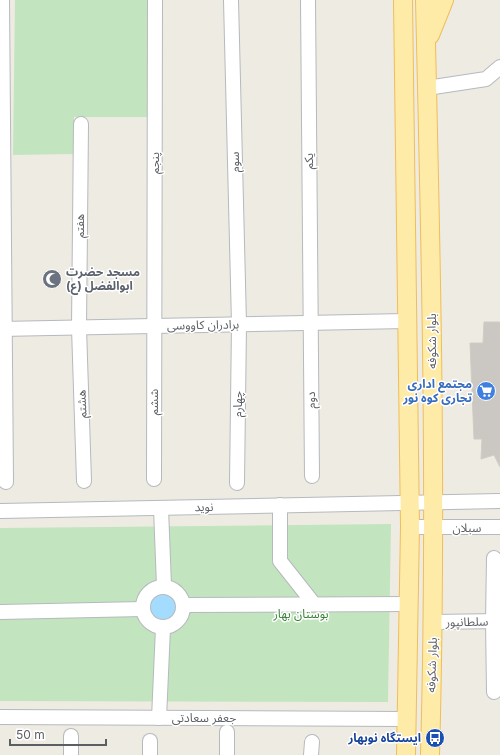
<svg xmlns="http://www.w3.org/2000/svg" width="500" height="755" font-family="Inter,'Noto Sans Arabic',sans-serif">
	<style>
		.green { fill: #c2e5bf }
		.water { fill: #a3dcfe }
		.building { fill: #cbc7c2; stroke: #d2ccc1 }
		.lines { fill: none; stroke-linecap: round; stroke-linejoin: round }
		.minor-casing { stroke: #b6b9bd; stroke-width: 16 }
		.major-casing { stroke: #f0bd5a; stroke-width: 20 }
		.minor { stroke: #fff; stroke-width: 14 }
		.major { stroke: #feeba7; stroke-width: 18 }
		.labels { text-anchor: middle; stroke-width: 3; stroke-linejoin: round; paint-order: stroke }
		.street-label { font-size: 12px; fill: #5b5f64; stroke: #fff }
		.worship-label { font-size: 12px; font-weight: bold; fill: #5b616d; stroke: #fff; text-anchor: start }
		.shop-label { font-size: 12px; font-weight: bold; fill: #366cbe; stroke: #fff; text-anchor: end }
		.park-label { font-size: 12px; fill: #368134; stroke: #fff }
		.transit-label { font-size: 12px; font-weight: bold; fill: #164399; stroke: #fff; text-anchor: end }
	</style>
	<rect width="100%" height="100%" fill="#eeebe3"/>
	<g class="green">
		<path d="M15,0h135l1,117h-77l1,37 -62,1z"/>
		<path d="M391,524l-3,178 -388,-1v-173z"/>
	</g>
	<circle class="water" cx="163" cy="607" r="17"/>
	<path class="building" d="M484,322h16v145l-6,-12 -13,4 1,-20h-8l-4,-96h13z"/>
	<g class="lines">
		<g class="minor-casing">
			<g id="minor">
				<path d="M2,0l4,482"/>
				<path d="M231,0l8,324 -2,159"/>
				<path d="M308,0l4,476"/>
				<path d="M427,88l59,-9 14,-12"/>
				<path d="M81,124l-2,204 5,153"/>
				<path d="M0,329l406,-8"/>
				<path d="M154,479l1,-479"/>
				<path d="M280,505v56l34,43"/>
				<path d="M161,508l3,78"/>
				<path d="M0,511l500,-10"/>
				<path d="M410,527h90"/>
				<path d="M494,558l-1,63 1,71"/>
				<circle cx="163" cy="607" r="20"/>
				<path d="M183,605l226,-1"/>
				<path d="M0,612l143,-3"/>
				<path d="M433,622l67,-1"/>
				<path d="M0,717l407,2"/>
				<path d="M159,718l4,-90"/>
				<path d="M71,736v19"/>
				<path d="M150,741v14"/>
				<path d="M227,755v-23"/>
				<path d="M311,755l1,-13"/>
			</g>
		</g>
		<g class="major-casing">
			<g id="major">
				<path d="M403,0l7,527 -4,228"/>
				<path d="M425,0c6,252 12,503 5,755"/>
				<path d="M430,35l14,-35"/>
			</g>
		</g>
		<use href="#minor" class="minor"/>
		<use href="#major" class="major"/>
	</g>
	<defs>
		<g id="mosque-disc" transform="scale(1)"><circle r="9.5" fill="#6b7280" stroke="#fff"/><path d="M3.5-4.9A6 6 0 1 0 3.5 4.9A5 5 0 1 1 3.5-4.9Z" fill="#fff"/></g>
		<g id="supermarket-disc" transform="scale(1)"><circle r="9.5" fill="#3f7fe0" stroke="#fff"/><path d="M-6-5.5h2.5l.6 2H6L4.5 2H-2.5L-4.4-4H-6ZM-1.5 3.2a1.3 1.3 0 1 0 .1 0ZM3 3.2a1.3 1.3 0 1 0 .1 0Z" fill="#fff"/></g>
		<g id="bus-disc" transform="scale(1)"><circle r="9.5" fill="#1a4fb4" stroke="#fff"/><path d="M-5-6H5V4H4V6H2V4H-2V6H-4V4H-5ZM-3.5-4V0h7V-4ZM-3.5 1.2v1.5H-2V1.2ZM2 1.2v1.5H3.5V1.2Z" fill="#fff"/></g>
	</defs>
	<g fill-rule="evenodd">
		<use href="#mosque-disc" x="52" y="279"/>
		<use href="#supermarket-disc" x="486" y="391"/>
		<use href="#bus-disc" x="435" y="738"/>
	</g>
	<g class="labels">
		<g class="street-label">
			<text transform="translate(309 161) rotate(-90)" y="4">یکم</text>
			<text transform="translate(235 162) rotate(-91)" y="4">سوم</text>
			<text transform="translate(155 163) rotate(-90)" y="4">پنجم</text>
			<text transform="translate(80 226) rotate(-90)" y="4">هفتم</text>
			<text transform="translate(203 325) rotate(-1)" y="4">برادران کاووسی</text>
			<text transform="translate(432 341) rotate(-90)" y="4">بلوار شکوفه</text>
			<text transform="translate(311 400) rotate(-91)" y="4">دوم</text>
			<text transform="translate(154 402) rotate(-90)" y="4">ششم</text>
			<text transform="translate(82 404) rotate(-92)" y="4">هشتم</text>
			<text transform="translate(238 404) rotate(-90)" y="4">چهارم</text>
			<text transform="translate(204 507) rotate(-1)" y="4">نوید</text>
			<text transform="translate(467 528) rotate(-1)" y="4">سبلان</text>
			<text transform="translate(467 622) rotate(-1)" y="4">سلطانپور</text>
			<text transform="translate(432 665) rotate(-88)" y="4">بلوار شکوفه</text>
			<text x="204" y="722">جعفر سعادتی</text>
		</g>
		<g class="worship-label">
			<text x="66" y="276">مسجد حضرت<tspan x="66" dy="14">ابوالفضل (ع)</tspan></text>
		</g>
		<g class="shop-label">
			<text x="472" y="388">مجتمع اداری<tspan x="472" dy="14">تجاری کوه نور</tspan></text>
		</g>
		<g class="park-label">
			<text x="301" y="618">بوستان بهار</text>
		</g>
		<g class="transit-label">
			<text x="421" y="742">ایستگاه نوبهار</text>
		</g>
	</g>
	<path d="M10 739v6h96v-6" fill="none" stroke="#5b5f64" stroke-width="2"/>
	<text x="16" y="739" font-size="12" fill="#5b5f64" stroke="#ffffff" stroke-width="3" paint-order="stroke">50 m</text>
</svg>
